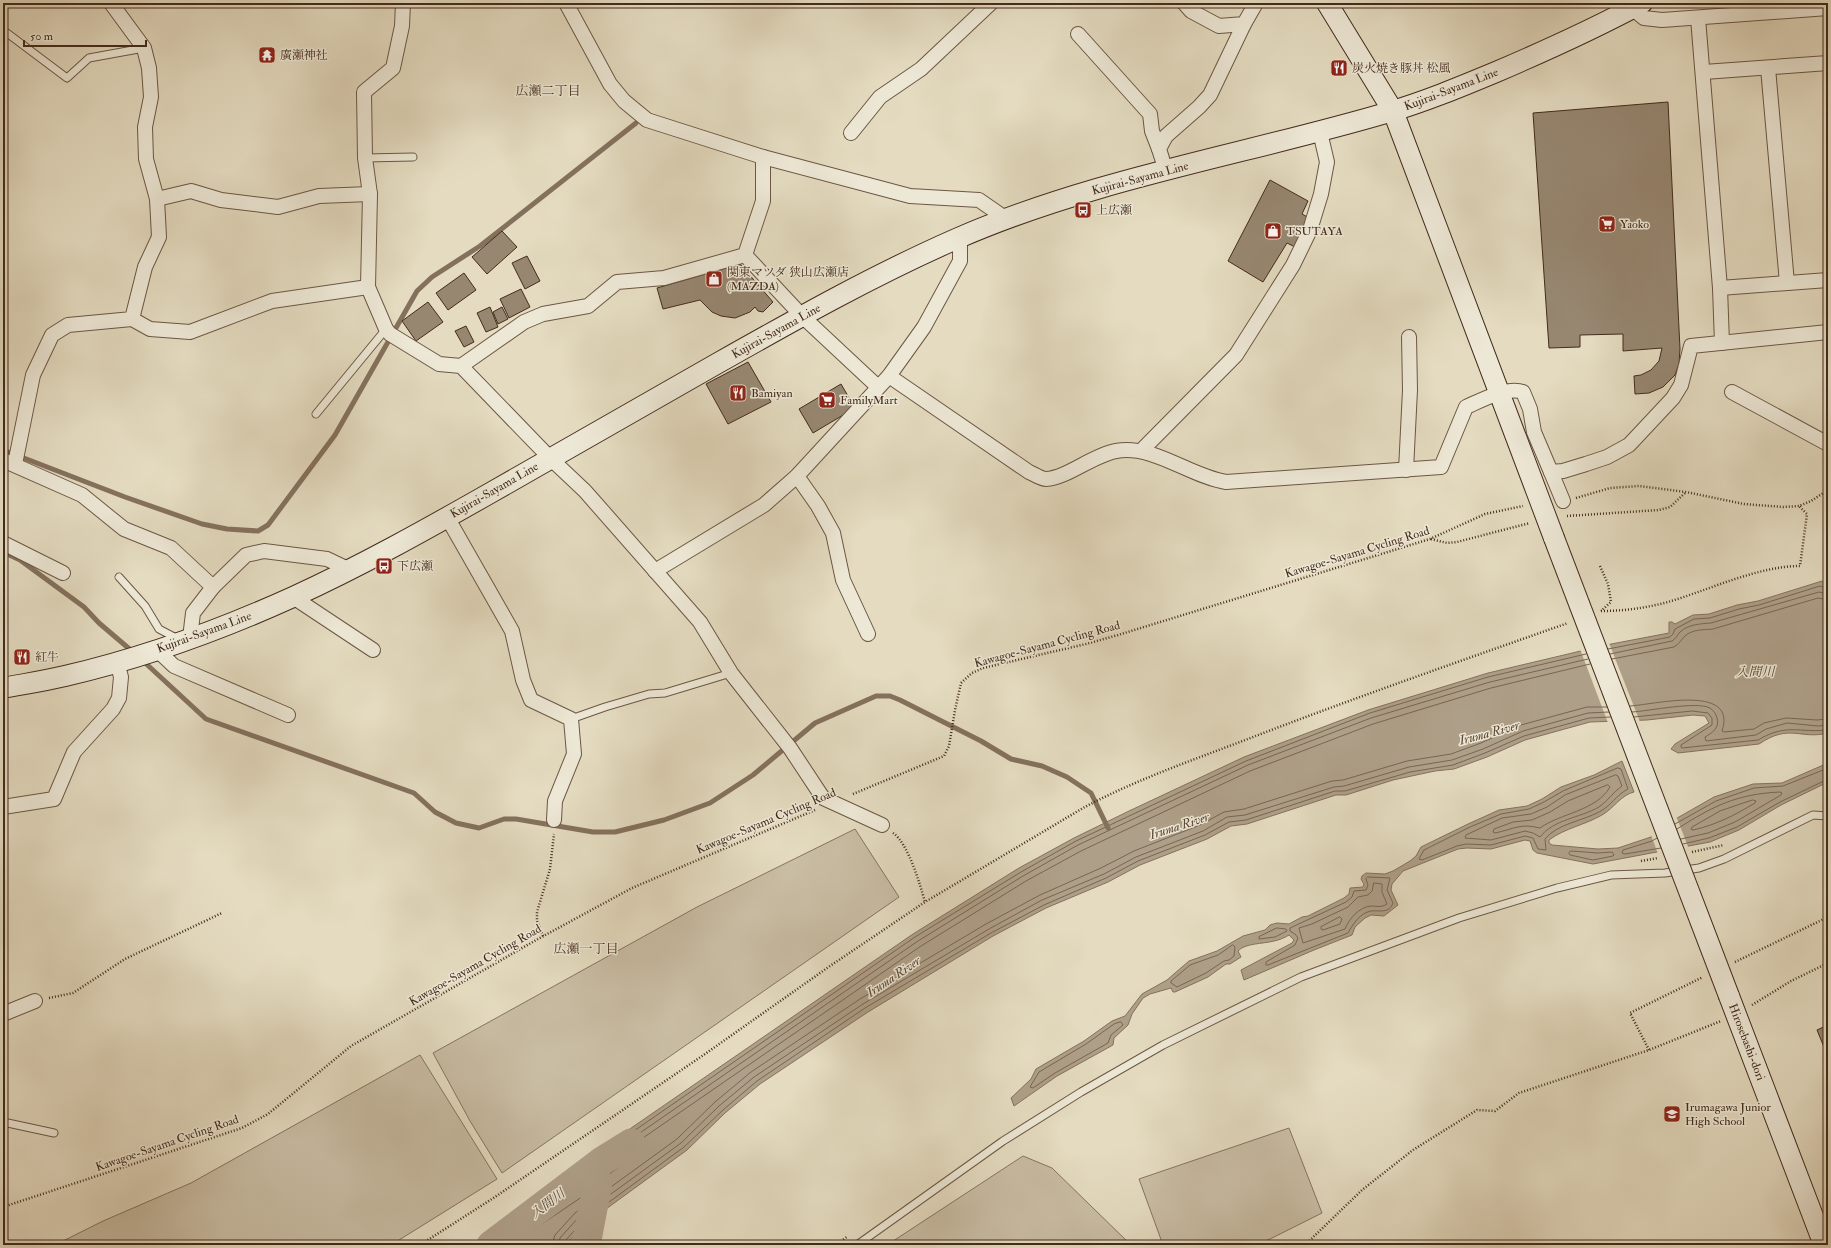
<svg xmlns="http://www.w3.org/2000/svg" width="1831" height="1248" font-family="'IM FELL Double Pica','Noto Serif JP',serif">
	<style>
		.green { fill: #c9bda4; stroke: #867460 }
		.water { fill: #ae9f88; stroke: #84715d }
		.pier { fill: #e4dbc0 }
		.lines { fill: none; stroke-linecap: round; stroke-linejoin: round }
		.shore { stroke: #796552; stroke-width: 1 }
		.stream { stroke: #84715d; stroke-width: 5 }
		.river { stroke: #ae9f88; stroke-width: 29 }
		.building { fill: #978771; stroke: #442b1c }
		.lane-casing { stroke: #6c5745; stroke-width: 9 }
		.street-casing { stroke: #6c5745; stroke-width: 16 }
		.secondary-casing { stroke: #442b1c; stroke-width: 22 }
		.path { stroke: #442b1c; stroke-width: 2.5; stroke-dasharray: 1 2; stroke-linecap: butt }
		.lane { stroke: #ede8d6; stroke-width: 7 }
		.street { stroke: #ede8d6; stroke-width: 14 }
		.secondary { stroke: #ede8d6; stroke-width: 20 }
		.secondary-bridge-casing { stroke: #442b1c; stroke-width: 22; stroke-linecap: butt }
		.secondary-bridge { stroke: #ede8d6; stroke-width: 20 }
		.labels { text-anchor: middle; stroke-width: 3; stroke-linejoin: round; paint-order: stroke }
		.poi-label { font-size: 12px; fill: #442b1c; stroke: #ede8d6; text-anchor: start }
		.street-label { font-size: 12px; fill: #442b1c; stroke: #ede8d6 }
		.neighbourhood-label { font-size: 13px; fill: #442b1c; stroke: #ede8d6 }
		.water-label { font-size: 13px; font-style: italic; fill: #5e4837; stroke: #ede8d6 }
	</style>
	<rect width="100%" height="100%" fill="#e4dbc0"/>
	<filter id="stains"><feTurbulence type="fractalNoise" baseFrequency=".005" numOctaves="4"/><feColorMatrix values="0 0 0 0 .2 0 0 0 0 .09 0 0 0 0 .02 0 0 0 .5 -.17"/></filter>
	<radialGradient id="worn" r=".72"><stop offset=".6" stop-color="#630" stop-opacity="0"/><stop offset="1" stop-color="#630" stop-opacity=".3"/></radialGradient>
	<g class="green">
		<path d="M855,829l44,68 -397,276 -32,-52 -37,-68 264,-146z"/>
		<path d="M420,1055l77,124 -106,66h-336l48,-24 88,-38z"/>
		<path d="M1289,1128l33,85 -52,26 -15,6h-92l-24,-66z"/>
		<path d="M1023,1156l29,12 79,77h-244z"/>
	</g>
	<g class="water">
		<path d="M1822,581l6,5v147c-28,7 -38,-10 -69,11l-81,9 -7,-4 4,-5 34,-21 -4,-7 -12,-1 -46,5 -57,2 -65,18 -38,17 -33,12 -19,2 -42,9 -47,15h-10l-89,29 -16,2 -24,13 -67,26 -32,17 -62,26 -53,28 -125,76 -108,72 -35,29 -38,37 -103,75 -18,20h-83l42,-26 22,-18 36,-23 14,-13 24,-18 3,-7 -3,-5 292,-201 106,-66 55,-30 55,-27 115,-54 124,-47 120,-37 118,-28 63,-12v-11h3l3,2 18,-9 16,-1 28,-9 21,-4z"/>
		<path d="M1622,761l12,31c-13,3 -20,16 -32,23 -17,10 -37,13 -53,25v3l3,2 46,4 20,-1 33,-11 21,-16 42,-24 39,-13 29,-1 46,-20v19l-47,23 -42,25 -29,12 -117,22 -56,-11 -4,-3 -3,-9 -5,-1 -34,9 -24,-1 -9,1 -55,22 -11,13 -1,6 7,15 -14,11 -13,-1 -6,3 -10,9 -3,8 -38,15 -70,30 -3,-10 51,-27 2,-3 -5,-5c-5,3 -10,5 -15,6 -11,3 -29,2 -36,10l3,6 -11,7h-4l-18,13 -33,15h-2l-2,-4 -21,6 -7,4 -11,16 -4,11 -14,13 -1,7 -56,31 -43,30 -3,-8 20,-19 5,-10 48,-28 28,-20 13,-5 17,-22 25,-14 22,-19 28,-10 26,-15 22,-6 5,-5 7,-2 12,1 13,-7 6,-1 36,-18 5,-4 1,-6 13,-1 1,-3 -3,-5 1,-3 4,-3 19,1 8,-3 17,-10 6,-5 5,-9 47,-23 31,-14 28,-4 15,-7 19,-12 33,-12z"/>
	</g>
	<g class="pier">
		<path d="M1609,643l31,79 -32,1 -28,-74z"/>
		<path d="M1676,816l13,33 -31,5 -7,-19z"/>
	</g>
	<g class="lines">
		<g class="shore">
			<path d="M1608,649l62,-12 3,-3 2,-5 19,-10 16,-1 29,-9 20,-4 61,-19 8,3"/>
			<path d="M1610,654l62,-13c4,-2 5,-6 8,-9 9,-8 20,-8 31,-9l108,-31 9,2"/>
			<path d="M1612,659l62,-12c5,-3 7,-7 11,-11 8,-7 18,-6 28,-7l105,-31 10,2"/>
			<path d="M1630,706c22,-1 108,-23 92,25l2,1 30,-3 10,-6 22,-5 31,2 11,-1"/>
			<path d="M1632,712c17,-1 65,-11 78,-4 4,3 6,6 7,10 3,10 -5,15 -12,19l1,4 50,-6 10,-6 21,-6 31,3 10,-1"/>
			<path d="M1634,717l58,-6 16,2 4,5v7l-31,20v2l1,1 76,-8c29,-17 40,-7 70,-10"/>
			<path d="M1618,768l3,1 7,20c-12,6 -17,17 -29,23 -17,9 -42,12 -54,27l1,11 -8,-1 -5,-11 -8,-2 -34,9 -25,-1 -9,2 -35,14 -3,-1 5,-9 46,-23 31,-13 28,-5 15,-7 19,-11z"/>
			<path d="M1616,775l2,1 4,10c-9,6 -14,15 -23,21 -19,11 -45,12 -59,30l-7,-4 -8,-2 -34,9 -26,-2 1,-3 36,-17 29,-4 16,-7 18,-12z"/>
			<path d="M1608,785l2,2c-14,24 -49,26 -70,41 -20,-5 -26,1 -45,5l-2,-1 1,-3 19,-7 19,-2 18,-8 18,-11z"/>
			<path d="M1753,800l3,1 -1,2c-20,12 -39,22 -62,27l-2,-1 1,-2 28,-16z"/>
			<path d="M1675,824l41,-23 38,-13 29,-2 45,-18"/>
			<path d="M1677,829c36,-23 60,-35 103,-37l2,1 -1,2 -46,27 -27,11 -27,6"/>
			<path d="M1657,838l-5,3 -29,9 -1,3 3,1 36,-6"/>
			<path d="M1683,844l26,-6 28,-11 43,-25 48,-23"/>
			<path d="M1571,851l27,2 14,-1 2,3 -1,1 -20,4 -23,-5 -1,-2z"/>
			<path d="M1368,877l22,1 -3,12 6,13c-4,11 -13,7 -22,8 -11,2 -18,13 -23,22l-80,32h-2v-3l29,-17 3,-7 -3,-4 -5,-3v-3l56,-26 6,-5 2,-6 12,-1 2,-5 -2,-6z"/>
			<path d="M1374,883l8,1v8l5,12c-6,4 -10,2 -16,2 -12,1 -22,13 -26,23l-42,14 -4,-15 13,-4 36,-17 10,-10 10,-2 4,-4z"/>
			<path d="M1340,917l2,2 -2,5 -17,6 -2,-1v-2z"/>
			<path d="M1277,928l9,1 1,2 -12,6 -16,2v-2z"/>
			<path d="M1233,945l2,2 -1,9 -5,4 -5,1 -18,12 -29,14 -6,-4v-2l19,-16 28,-10z"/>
			<path d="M1121,1022l2,3 -12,10 -3,8 -53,30 -22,15 -3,-1 9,-15 47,-28 28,-20z"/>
			<path d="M491,1245l36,-23 22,-17 36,-24 15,-13 24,-19 4,-5v-9l287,-198 106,-65 55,-31 170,-80 124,-48 118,-36 98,-23"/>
			<path d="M500,1245l88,-60 15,-14 24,-18 5,-6 2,-10 284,-196 105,-65 55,-31 170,-80 123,-47 119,-36 98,-23"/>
			<path d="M511,1245l81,-55 16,-15 24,-18 5,-8 3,-9 281,-194 105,-65 55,-30 169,-80 123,-47 118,-36 99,-24"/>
			<path d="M552,1245l3,-10 20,-22 102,-74 38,-37 36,-30 109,-73 126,-75 54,-29 61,-27 33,-17 66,-26 24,-13 20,-3 88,-28 11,-1 64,-19 44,-7 30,-11 40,-18 66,-18h20"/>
			<path d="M559,1245l1,-7 18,-20 103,-75 38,-37 35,-29 109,-73 126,-75 53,-29 62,-26 32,-17 67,-26 24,-14 18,-2 89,-28 10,-1 65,-19 43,-7 31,-11 40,-18 65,-18 21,-1"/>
			<path d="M564,1245l1,-4 17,-19 102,-75 39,-37 34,-29 108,-73 126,-75 53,-28 62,-27 32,-17 67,-26 24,-13 17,-2 89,-29h10l65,-19 43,-7 32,-12 39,-17 65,-18 22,-1"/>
		</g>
		<g class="stream">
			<path d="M3,450l122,47 77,27 25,5 31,2 10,-6 67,-90 82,-144 15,-14 48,-31 156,-123"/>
			<path d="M3,552l17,8 64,47 15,16 34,29"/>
			<path d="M142,660l64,59 208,74 21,19 21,11 23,5 25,-9h12l77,13h22l49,-12 46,-17 43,-28 62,-52 61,-27h14l10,4 81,41 30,18 31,7 25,11 24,16 17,35"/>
		</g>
		<g class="river">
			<path d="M491,1245l111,-84 29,-18"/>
			<path d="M586,1245l12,-63"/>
		</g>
	</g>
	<g class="building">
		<path d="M1668,102l12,247 -1,15 -4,11 -12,12 -14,6 -14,1 -1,-18 7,-1 10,-5 8,-9 3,-13 -39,3v-17l-43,1v12l-31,1 -16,-235z"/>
		<path d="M1270,180l38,21 -6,13 7,4 -14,29 -8,-4 -24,39 -35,-21z"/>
		<path d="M502,231l15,16 -30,27 -15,-17z"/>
		<path d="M527,256l13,25 -15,8 -13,-26z"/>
		<path d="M740,264l33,38 -10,10 -5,-1 -3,-4 -5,5 -15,6 -14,-2 -9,-4 -12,-12 -37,9 -6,-21z"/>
		<path d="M464,273l12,17 -28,20 -12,-17z"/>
		<path d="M521,289l9,18 -21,11 -9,-19z"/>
		<path d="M428,302l15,20 -27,19 -14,-20z"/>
		<path d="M490,307l8,20 -12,5 -9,-19z"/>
		<path d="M502,307l6,12 -10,5 -5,-12z"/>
		<path d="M466,326l8,16 -10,5 -9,-16z"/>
		<path d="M748,362l23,40 -43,22 -22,-40z"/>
		<path d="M841,384l14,24 -42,25 -14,-24z"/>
		<path d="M3,642h3l-3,24z"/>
		<path d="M1828,1025v32l-11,-27z"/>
	</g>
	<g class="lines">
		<g class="lane-casing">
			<g id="lane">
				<path d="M3,30l64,48 22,-20 55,-10"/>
				<path d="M365,158l48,-1"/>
				<path d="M316,414l70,-85"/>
				<path d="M119,577l26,29 14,23 19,10"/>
				<path d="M571,719l34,-12 44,-13 16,-1 66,-20"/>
				<path d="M3,1122l51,11"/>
				<path d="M857,1245l146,-104 78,-49 82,-47 138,-68 158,-59 98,-30 54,-13 54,-2 34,-5 25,-9 89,-44 15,1"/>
			</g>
		</g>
		<g class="street-casing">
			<g id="street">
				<path d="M403,3l-1,23 -9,42 -29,24 1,66 5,36 -2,93 18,42 4,5 49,30 22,2 89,92 35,33 115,131 31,51 59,75 33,50 59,27"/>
				<path d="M566,3l44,81 14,17 23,19 116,37 147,39 69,4 26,18"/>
				<path d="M1184,3l7,8 28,15 25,-2 12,-21"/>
				<path d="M1632,8l12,10 18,2 166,-12"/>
				<path d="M1698,18l22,270 2,55"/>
				<path d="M1078,34l72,80 2,17 7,18"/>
				<path d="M1768,68l19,215"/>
				<path d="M1704,72l124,-9"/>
				<path d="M851,133l29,-36 41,-28 70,-66"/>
				<path d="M1166,171l-7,-22 7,-13 33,-29 11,-12 34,-71"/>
				<path d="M157,199l34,-8 30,9 57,7 41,-11 51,-2"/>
				<path d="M745,255l57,61 76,71"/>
				<path d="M1720,288l108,-8"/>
				<path d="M132,319l18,10 40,3 82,-31 96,-14"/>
				<path d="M461,366l63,-44 19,-8 45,-8 29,-24 47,-4 81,-23 18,-54v-44"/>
				<path d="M889,376l140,96c5,2 12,7 17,7 21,-1 47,-24 70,-28 37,-7 73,25 110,31l215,-15 25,-60c14,-6 41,-21 57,-15l7,17 4,23 17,40 12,-1 23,-7 21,-7 22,-12 44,-47 8,-13 10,-39 137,-14"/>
				<path d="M1732,392l96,52"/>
				<path d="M1142,450l94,-95 57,-90 17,-35 11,-36 6,-32 -7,-30"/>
				<path d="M3,460l79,35 42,34 47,19 42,39 -20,26 -3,25"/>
				<path d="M15,464l18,-89 19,-40 16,-10 64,-6 13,-52 14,-30 -2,-38 -11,-40 -1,-32 6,-30 -2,-29 -5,-20 -33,-45"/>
				<path d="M1406,470l4,-80 -1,-53"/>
				<path d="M1551,472l12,29"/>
				<path d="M797,476l21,30 15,27 10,47 25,54"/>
				<path d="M447,517l65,114 11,49 8,20 40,19 3,35 -19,47 -1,19"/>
				<path d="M3,543l60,30"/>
				<path d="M655,571l109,-66 33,-29 92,-100 35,-49 36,-66v-24"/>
				<path d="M213,587l33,-32 18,-4 63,8 23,11"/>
				<path d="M293,597l80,53"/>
				<path d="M157,650l17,16 114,49"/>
				<path d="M3,807l51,-8 20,-47 39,-43 6,-11 2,-21 -4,-15"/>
				<path d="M3,1014l32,-13"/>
			</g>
		</g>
		<g class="secondary-casing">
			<g id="secondary">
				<path d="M1327,3l66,108 161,427"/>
				<path d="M3,688c21,-4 41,-7 62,-12 78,-18 155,-46 228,-79 68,-31 134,-68 199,-105 75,-43 150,-86 226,-129 78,-44 156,-88 238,-124 137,-60 287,-84 430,-126 38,-11 74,-26 110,-41 49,-21 98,-43 146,-69"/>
				<path d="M1729,996l95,249"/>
			</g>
		</g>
		<g class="path">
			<path d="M1576,498l34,-10 29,-2 47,6 58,12 39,3 16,-1 12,-5 17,-11"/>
			<path d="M1567,516l92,-6 11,-3 15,-14"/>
			<path d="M1431,539l16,4 10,-1 73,-19"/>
			<path d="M1600,566l8,18 3,18 -10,9"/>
			<path d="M1601,611c23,0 45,-3 67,-9 41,-12 90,-36 132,-36l7,-52 -8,-8"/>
			<path d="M853,794l91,-38 5,-10 6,-36 6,-27 11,-10 11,-5 103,-24 32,-9 312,-96 55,-25 38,-8"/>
			<path d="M893,833c15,10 27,51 32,69"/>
			<path d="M1692,852l32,-7"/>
			<path d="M1641,861l17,-3"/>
			<path d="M543,936l-6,-15v-9l13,-43 4,-35"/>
			<path d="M1735,962l93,-45"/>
			<path d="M49,998l24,-5 52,-34 97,-46"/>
			<path d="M1752,1005l39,-24 37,-18"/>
			<path d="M1649,1050l-19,-37 73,-36"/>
			<path d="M3,1207l239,-79 26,-14 83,-68 187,-107 94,-51 183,-78"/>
			<path d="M420,1245l75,-48 210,-143 125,-88 95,-64 158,-94c54,-29 113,-49 170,-71 104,-40 210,-77 315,-114"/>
			<path d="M836,1245l12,-9"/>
			<path d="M1305,1245l57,-55 51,-40 64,-40 18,1 24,-18 130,-43 72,-29"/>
		</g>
		<use href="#lane" class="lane"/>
		<use href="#street" class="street"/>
		<use href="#secondary" class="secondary"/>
		<g class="secondary-bridge-casing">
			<path id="secondary-bridge" d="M1554,538l175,458"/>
		</g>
		<use href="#secondary-bridge" class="secondary-bridge"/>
	</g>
	<defs>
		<g id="temple-square" transform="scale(0.9)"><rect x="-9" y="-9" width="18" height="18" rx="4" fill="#8f2418" stroke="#ede8d6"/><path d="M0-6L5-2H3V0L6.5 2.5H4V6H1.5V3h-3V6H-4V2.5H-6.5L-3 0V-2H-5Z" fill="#fff"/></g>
		<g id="restaurant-square" transform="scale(0.9)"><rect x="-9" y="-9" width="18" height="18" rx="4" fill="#8f2418" stroke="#ede8d6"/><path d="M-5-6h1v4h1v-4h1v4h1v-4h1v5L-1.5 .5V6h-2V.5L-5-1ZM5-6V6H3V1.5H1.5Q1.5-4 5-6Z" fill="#fff"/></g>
		<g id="bus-square" transform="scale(0.9)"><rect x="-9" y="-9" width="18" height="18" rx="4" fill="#8f2418" stroke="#ede8d6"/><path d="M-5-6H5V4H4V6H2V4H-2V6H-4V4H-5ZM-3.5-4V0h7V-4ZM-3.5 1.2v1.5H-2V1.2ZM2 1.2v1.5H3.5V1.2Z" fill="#fff"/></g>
		<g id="supermarket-square" transform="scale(0.9)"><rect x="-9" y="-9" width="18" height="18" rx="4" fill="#8f2418" stroke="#ede8d6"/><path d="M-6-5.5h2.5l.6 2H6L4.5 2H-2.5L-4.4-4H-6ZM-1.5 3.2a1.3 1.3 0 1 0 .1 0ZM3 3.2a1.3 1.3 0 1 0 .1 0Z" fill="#fff"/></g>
		<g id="shop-square" transform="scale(0.9)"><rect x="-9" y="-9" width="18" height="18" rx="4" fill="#8f2418" stroke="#ede8d6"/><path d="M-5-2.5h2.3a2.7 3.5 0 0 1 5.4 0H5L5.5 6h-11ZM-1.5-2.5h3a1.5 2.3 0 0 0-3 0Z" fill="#fff"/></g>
		<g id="school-square" transform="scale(0.9)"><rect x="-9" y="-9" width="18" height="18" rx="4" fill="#8f2418" stroke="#ede8d6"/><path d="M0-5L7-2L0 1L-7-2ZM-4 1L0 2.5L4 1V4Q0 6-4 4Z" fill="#fff"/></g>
	</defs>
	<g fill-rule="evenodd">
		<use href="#temple-square" x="267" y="55"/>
		<use href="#restaurant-square" x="1339" y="68"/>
		<use href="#bus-square" x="1083" y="210"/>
		<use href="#supermarket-square" x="1607" y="224"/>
		<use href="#shop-square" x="1273" y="231"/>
		<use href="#shop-square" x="714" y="279"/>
		<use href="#restaurant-square" x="738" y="393"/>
		<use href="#supermarket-square" x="827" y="400"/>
		<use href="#bus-square" x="384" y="566"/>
		<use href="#restaurant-square" x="22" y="657"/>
		<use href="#school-square" x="1672" y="1114"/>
	</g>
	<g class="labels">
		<g class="poi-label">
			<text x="280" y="59">廣瀬神社</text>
			<text x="1352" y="72">炭火焼き豚丼 松風</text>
			<text x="1096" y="214">上広瀬</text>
			<text x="1620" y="228">Yaoko</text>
			<text x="1286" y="235">TSUTAYA</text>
			<text x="727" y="276">関東マツダ 狭山広瀬店<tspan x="727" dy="14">(MAZDA)</tspan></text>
			<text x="751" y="397">Bamiyan</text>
			<text x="840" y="404">FamilyMart</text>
			<text x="397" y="570">下広瀬</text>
			<text x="35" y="661">紅牛</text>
			<text x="1685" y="1111">Irumagawa Junior<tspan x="1685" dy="14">High School</tspan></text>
		</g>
		<g class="street-label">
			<text transform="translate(1451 89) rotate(-21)" y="4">Kujirai-Sayama Line</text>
			<text transform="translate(1140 178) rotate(-15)" y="4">Kujirai-Sayama Line</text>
			<text transform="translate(776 331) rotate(-29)" y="4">Kujirai-Sayama Line</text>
			<text transform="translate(494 490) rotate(-30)" y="4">Kujirai-Sayama Line</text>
			<text transform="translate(1357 552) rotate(-17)" y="4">Kawagoe-Sayama Cycling Road</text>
			<text transform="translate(204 632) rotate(-20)" y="4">Kujirai-Sayama Line</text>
			<text transform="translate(1047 644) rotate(-15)" y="4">Kawagoe-Sayama Cycling Road</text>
			<text transform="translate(766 821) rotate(-23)" y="4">Kawagoe-Sayama Cycling Road</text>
			<text transform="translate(475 965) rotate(-30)" y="4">Kawagoe-Sayama Cycling Road</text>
			<text transform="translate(1747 1042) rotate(69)" y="4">Hirosebashi-dori</text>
			<text transform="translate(167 1143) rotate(-19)" y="4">Kawagoe-Sayama Cycling Road</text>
		</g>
		<g class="neighbourhood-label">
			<text x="548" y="95">広瀬二丁目</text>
			<text x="586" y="953">広瀬一丁目</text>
		</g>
		<g class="water-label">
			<text x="1755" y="676">入間川</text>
			<text transform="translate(1489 732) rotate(-15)" y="5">Iruma River</text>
			<text transform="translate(1179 825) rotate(-18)" y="5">Iruma River</text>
			<text transform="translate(893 976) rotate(-34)" y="5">Iruma River</text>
			<text transform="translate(547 1203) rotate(-37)" y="5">入間川</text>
		</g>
	</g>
	<rect width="1831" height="1248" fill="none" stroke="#e4dbc0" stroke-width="16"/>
	<rect x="4" y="4" width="1823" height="1240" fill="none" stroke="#442b1c" stroke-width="2"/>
	<rect x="8" y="8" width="1815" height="1232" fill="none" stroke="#442b1c"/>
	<path d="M24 40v6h122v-6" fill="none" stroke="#442b1c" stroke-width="2"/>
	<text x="30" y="40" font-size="12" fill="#442b1c" stroke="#ede8d6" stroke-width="3" paint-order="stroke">50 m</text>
	<rect width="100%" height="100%" filter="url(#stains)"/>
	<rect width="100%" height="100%" fill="url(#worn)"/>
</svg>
